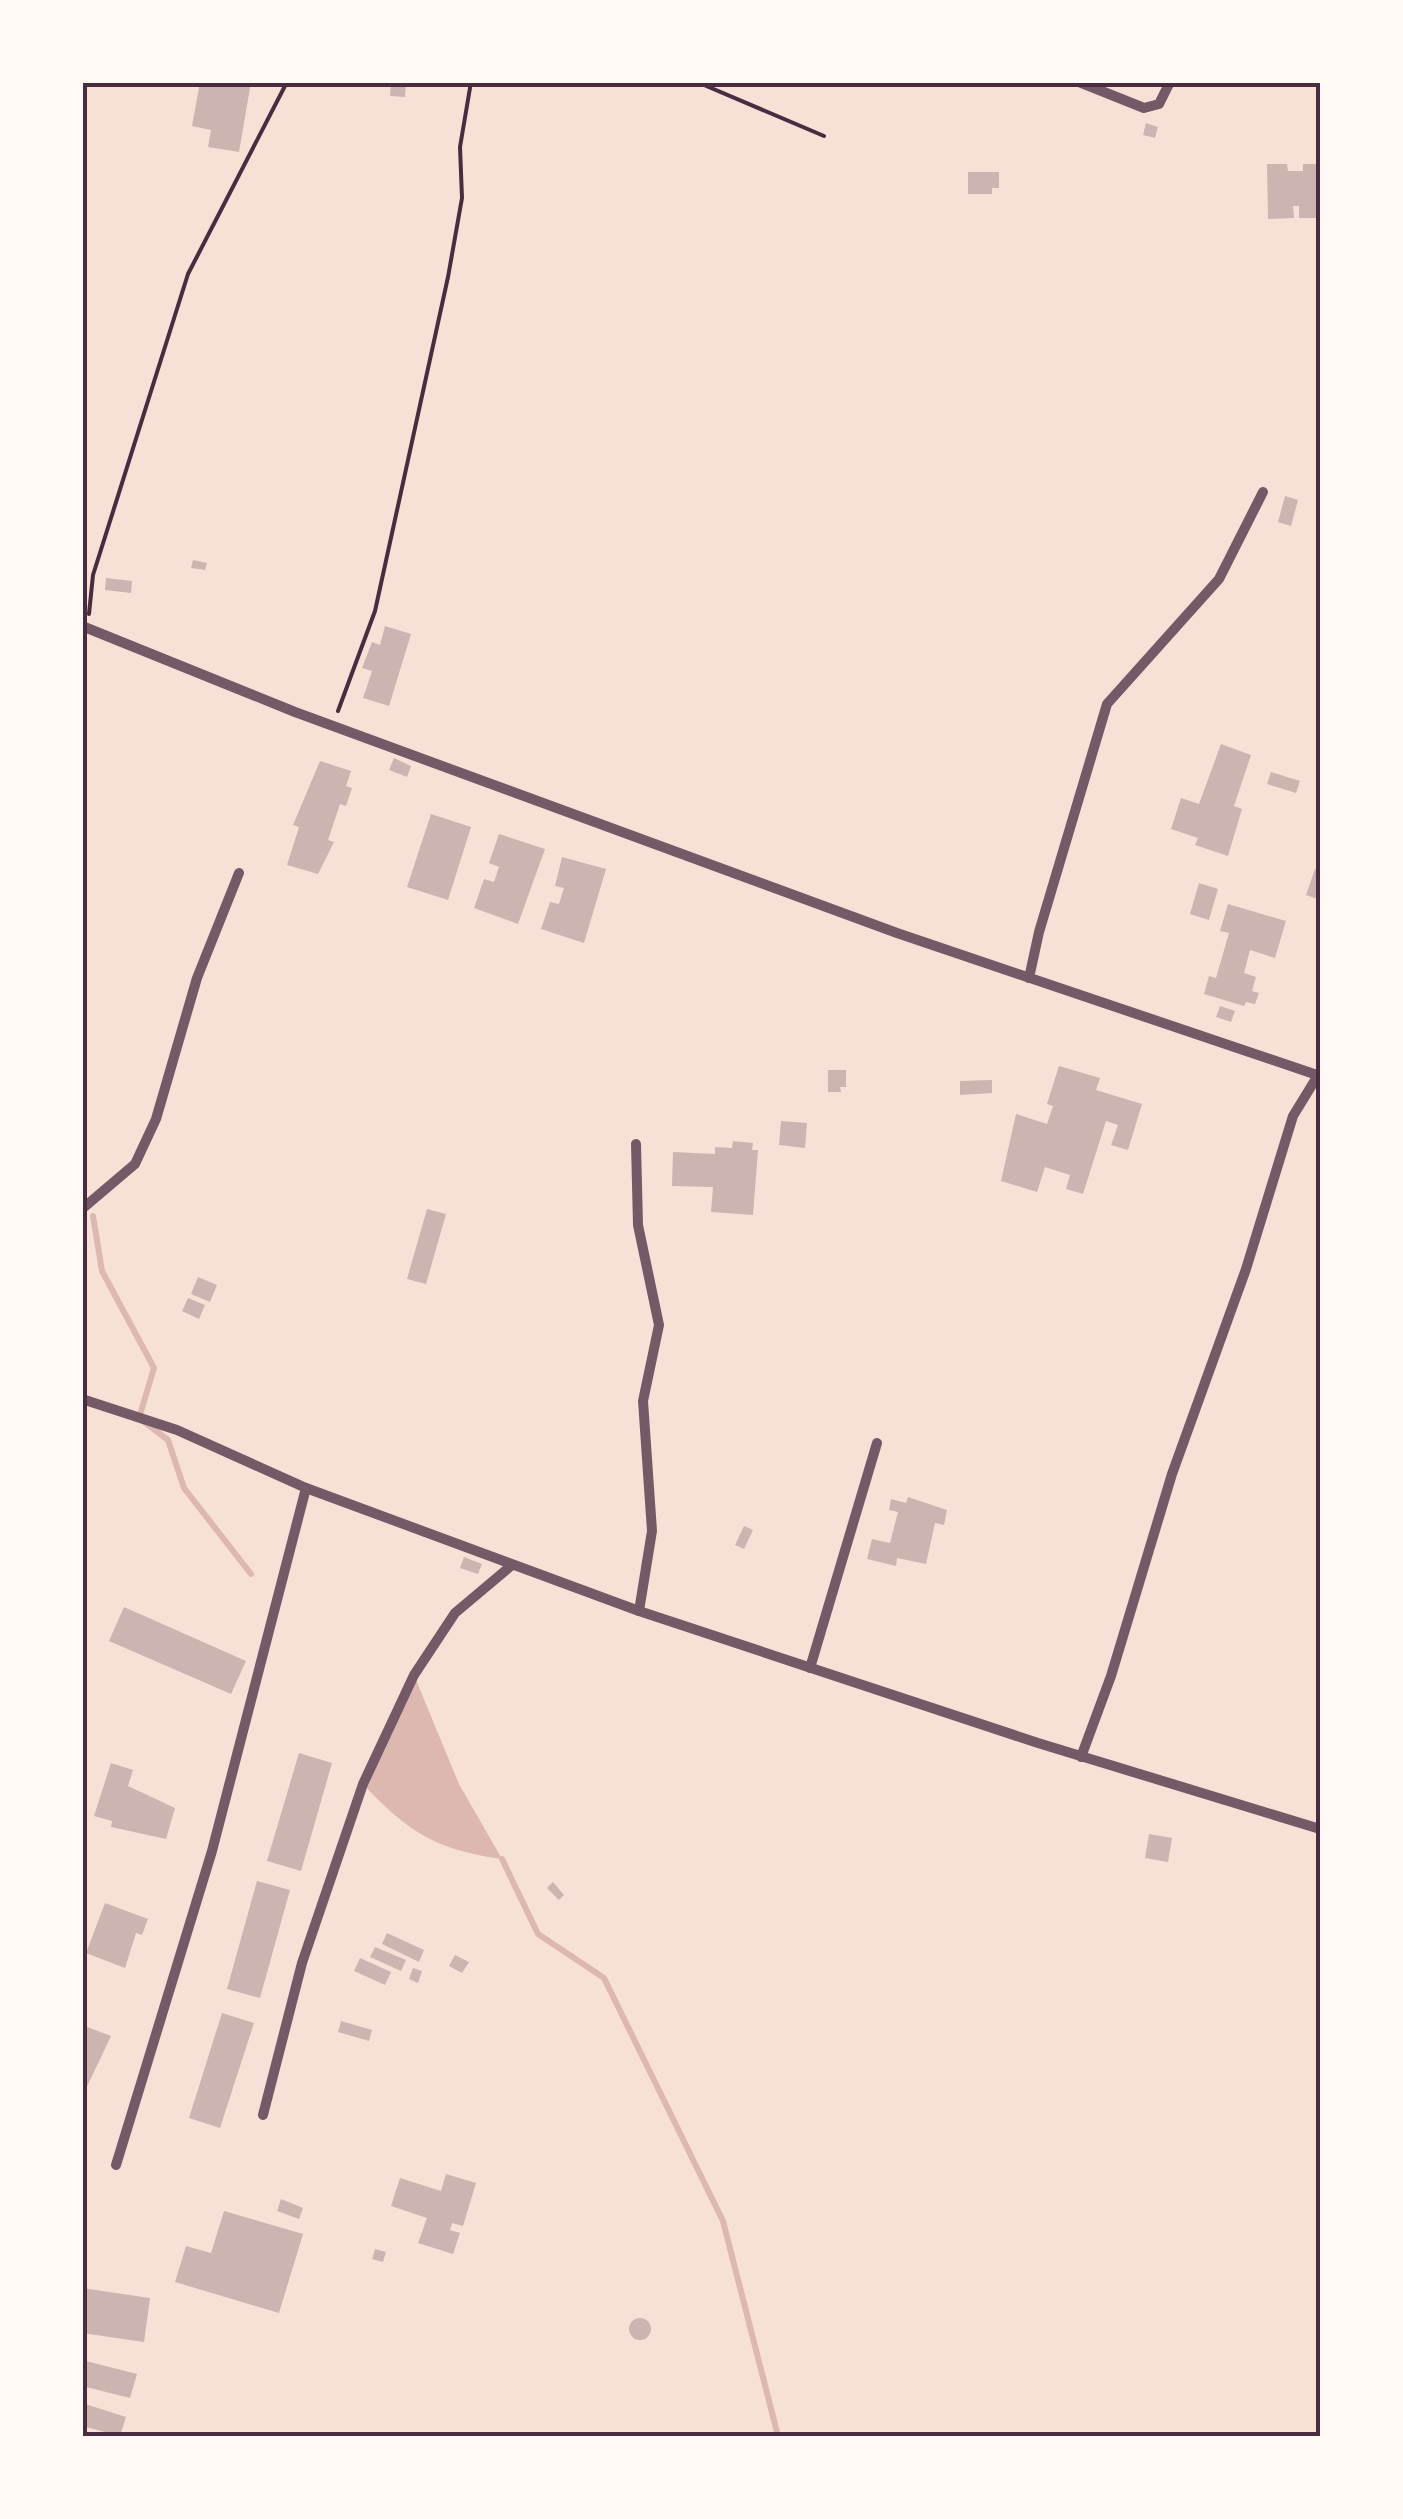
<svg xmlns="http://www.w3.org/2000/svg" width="1403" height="2519" font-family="'Alegreya Sans',sans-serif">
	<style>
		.water { fill: #dcb8b0 }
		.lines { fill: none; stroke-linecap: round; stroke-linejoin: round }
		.stream { stroke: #dcb8b0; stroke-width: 6 }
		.building { fill: #ccb4b1 }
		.path { stroke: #4a2c40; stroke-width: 4 }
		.minor { stroke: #755966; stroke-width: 10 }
		.neatline { fill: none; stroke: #4a2c40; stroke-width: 4 }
	</style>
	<rect width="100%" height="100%" fill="#f7e1d7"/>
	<path class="water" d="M414,1675l45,109 43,75c-66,-9 -94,-27 -139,-75z"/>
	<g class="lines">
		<g class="stream">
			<path d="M82,1201h1"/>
			<path d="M93,1216l9,55 52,97 -15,50 29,22 16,48 67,86"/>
			<path d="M502,1859l36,75 66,44 119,243 55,215"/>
		</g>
	</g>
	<g class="building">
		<path d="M200,82h51l-12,70 -31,-5 3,-17 -19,-4z"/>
		<path d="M391,82h15l-1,15 -15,-1z"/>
		<path d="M1146,123l12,4 -3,11 -12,-3z"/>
		<path d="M1267,164h20l1,7h15v-7h17v54h-21v-12h-6l1,12 -26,1z"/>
		<path d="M968,172h31v16h-7v6h-24z"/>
		<path d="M1285,496l13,4 -7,26 -13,-4z"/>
		<path d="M193,560l14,3 -2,7 -14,-2z"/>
		<path d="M106,578l26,3 -1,12 -26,-3z"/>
		<path d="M385,626l26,8 -22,72 -26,-8 9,-27 -10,-3 10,-26 8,3z"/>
		<path d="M1221,744l30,11 -17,51 8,3 -14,47 -33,-11 3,-7 -27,-9 10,-31 18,6z"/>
		<path d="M394,758l17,8 -4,11 -18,-7z"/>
		<path d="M320,761l31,10 -5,15 6,2 -6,18 -6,-2 -12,36 6,2 -16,32 -31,-9 12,-38 -6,-2z"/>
		<path d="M1271,772l29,9 -4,12 -29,-9z"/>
		<path d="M431,814l40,13 -23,73 -41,-13z"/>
		<path d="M499,834l46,15 -27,75 -44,-16 10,-29 10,3 5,-15 -10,-4z"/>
		<path d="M562,857l44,12 -22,74 -43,-14 9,-27 9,2 5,-16 -9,-2z"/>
		<path d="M1315,869l5,2v29l-14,-5z"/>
		<path d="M1199,883l19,6 -9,31 -19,-6z"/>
		<path d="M1228,904l58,17 -11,37 -25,-8 -6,23 12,4 -4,14 7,2 -4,11 -9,-2 -2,4 -40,-12 5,-18 7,2 13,-45 -9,-2z"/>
		<path d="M1220,1006l15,5 -4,11 -15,-5z"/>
		<path d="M1059,1066l41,12 -4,12 46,14 -14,46 -17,-5 7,-20 -12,-4 -23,73 -17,-5 4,-14 -25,-8 -8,25 -36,-11 15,-67 31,10 6,-18 -6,-2z"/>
		<path d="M828,1070h18v17h-6l1,5h-13z"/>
		<path d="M992,1080v13l-32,2v-14z"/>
		<path d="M781,1121l26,2 -2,25 -26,-3z"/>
		<path d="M733,1141l20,2 -1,7h6l-5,65 -42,-3 2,-25 -41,-1 1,-34 42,2v-7l17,1z"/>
		<path d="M427,1209l19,5 -20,70 -19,-5z"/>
		<path d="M198,1277l19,8 -7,17 -19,-8z"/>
		<path d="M188,1298l17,7 -6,14 -17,-8z"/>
		<path d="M908,1497l39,13 -3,15 -9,-2 -9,41 -29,-6 -1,8 -29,-7 5,-20 18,4 8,-31 -9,-2 2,-11 15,4z"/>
		<path d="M744,1526l9,4 -9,19 -9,-4z"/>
		<path d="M464,1557l18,7 -4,10 -18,-6z"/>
		<path d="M124,1607l122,54 -15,33 -122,-53z"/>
		<path d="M299,1753l33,10 -31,108 -34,-10z"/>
		<path d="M111,1763l22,7 -5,16 47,22 -9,31 -55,-12 1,-6 -18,-5z"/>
		<path d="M1149,1834l23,4 -4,24 -23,-4z"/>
		<path d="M257,1881l33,9 -30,108 -33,-9z"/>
		<path d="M553,1882l11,13 -5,5 -12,-12z"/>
		<path d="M105,1903l43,16 -6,16 -6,-2 -11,35 -39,-15z"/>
		<path d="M387,1933l37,17 -5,12 -37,-18z"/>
		<path d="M375,1947l31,13 -5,11 -31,-14z"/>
		<path d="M455,1955l14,7 -7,11 -13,-7z"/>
		<path d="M360,1958l31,14 -6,13 -31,-14z"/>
		<path d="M413,1968l9,3 -4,12 -9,-4z"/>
		<path d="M222,2013l32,10 -34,105 -31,-10z"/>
		<path d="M341,2021l31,9 -3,11 -31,-9z"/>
		<path d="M82,2025l29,11 -28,59h-1z"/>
		<path d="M446,2174l30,9 -13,43 -11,-3 -2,7 10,3 -7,21 -35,-11 9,-25 -36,-12 9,-28 41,13z"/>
		<path d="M281,2199l22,9 -4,11 -22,-8z"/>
		<path d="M224,2211l79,23 -24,79 -104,-31 11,-36 25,7z"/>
		<path d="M375,2249l11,3 -3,10 -11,-3z"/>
		<path d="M82,2288l68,10 -6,44 -62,-9z"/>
		<circle cx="640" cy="2329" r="11"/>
		<path d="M82,2360l55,14 -7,24 -48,-12z"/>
		<path d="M82,2403l44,14 -6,19 -38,-10z"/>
	</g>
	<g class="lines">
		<g class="path">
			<path d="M697,82l127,54"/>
			<path d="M89,614l4,-39 95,-301 99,-192"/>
			<path d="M338,711l37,-100 73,-334 14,-79 -2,-51 11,-65"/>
		</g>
		<g class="minor">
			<path d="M1079,82l65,26 15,-4 11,-22"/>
			<path d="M82,626l213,86 602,221 423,143"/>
			<path d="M1029,978l10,-46 68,-228 112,-125 44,-87"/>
			<path d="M636,1144l2,81 21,100 -16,76 9,130 -13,80"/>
			<path d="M82,1209l53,-45 21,-45 41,-141 42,-105"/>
			<path d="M82,1399l95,31 129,58 333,123 399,132 282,86"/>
			<path d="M810,1668l67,-225"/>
			<path d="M1081,1757l30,-81 61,-202 74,-205 47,-153 27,-44"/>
			<path d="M263,2115l39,-152 61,-179 51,-109 41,-62 57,-48"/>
			<path d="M116,2165l96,-314 94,-363"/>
		</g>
	</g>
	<rect width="1403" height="2519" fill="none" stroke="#fffaf5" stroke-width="170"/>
	<rect x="85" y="85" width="1233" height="2349" class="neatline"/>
</svg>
